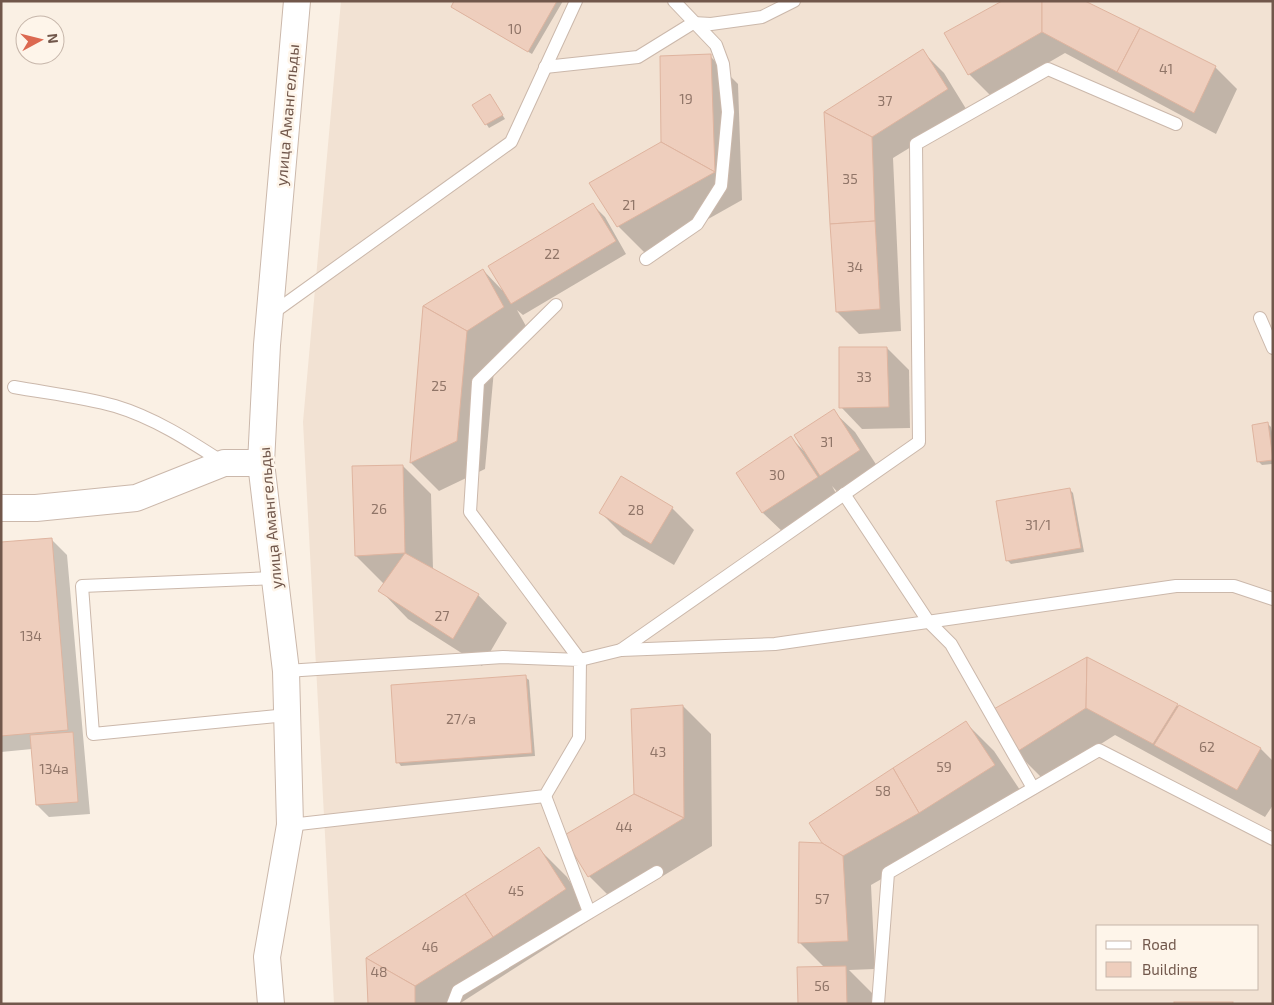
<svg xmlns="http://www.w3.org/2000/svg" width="1274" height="1005" font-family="'Exo 2',sans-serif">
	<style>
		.residential { fill: #f2e2d3; fill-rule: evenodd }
		.shadow { fill: #0003 }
		.building { fill: #eecebd; stroke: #dfb49f }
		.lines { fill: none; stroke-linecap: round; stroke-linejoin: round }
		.service-casing { stroke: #cbb8ab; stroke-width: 14 }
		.minor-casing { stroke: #cbb8ab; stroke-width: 28 }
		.service { stroke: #fff; stroke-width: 12 }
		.minor { stroke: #fff; stroke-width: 26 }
		.labels { text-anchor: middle; stroke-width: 5; stroke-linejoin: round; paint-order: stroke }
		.number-label { font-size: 14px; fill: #907568 }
		.street-label { font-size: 16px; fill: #71574b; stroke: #fef5ea }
	</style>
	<rect width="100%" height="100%" fill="#faf0e4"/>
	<path class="residential" d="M341,1h932v1003h-939l-31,-582zM1098,926h160v63h-160z"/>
	<g class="shadow">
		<path d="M453,1h110l-31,53 -76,-44 -3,-4 2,-4z"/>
		<path d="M1005,1l210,66 22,22 -21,45 -151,-81 -74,43 -22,-22z"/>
		<path d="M922,51l22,22 24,39 -75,46 8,173 -42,3 -22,-22 -12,-199z"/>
		<path d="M710,56l28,28 4,116 -96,54 -28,-28z"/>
		<path d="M490,96l15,23 -16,9 -15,-23z"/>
		<path d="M593,205l12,12 21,37 -103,61 -6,-5 14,25 -36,24 -10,110 -46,22 -28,-28 13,-156 59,-37 19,20z"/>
		<path d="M887,348l22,22 1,58 -48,1 -21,-22z"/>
		<path d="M833,411l22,21 26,40 -39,25 -10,-11 7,13 -54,35 -22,-21 -26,-40 54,-35 13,13z"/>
		<path d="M1268,424l3,3 2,10v27l-11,1 -4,-4z"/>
		<path d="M403,466l28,28 2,75 45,26 29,28 -25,43 -74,-47 -28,-29 4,-6 -28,-28z"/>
		<path d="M1070,490l3,3 11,59 -73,12 -4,-4z"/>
		<path d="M672,508l22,22 -20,35 -51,-30 -22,-22z"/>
		<path d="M51,539l16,16 23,259 -41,3 -12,-12 -5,-56 -31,3v-209z"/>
		<path d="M1087,659l174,90 12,12v44l-8,12 -150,-82 -71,45 -28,-28z"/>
		<path d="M525,677l4,3 6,76 -134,10 -3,-4z"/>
		<path d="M683,706l28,28 1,112 -95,58 -28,-28 -25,-40 71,-41z"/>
		<path d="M966,723l28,28 28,42 -74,48 -77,44 4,84 -26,1 25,25v9h-74l25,-36 -26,-26 26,-98z"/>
		<path d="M539,849l28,28 26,41 -134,86h-90z"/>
	</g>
	<g class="building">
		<path d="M454,1h103l-29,51 -77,-45z"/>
		<path d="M1002,1h40v31l-74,43 -24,-42z"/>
		<path d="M1042,1h43l55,27 -23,44 -75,-40z"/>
		<path d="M1140,28l76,38 -22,47 -77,-41z"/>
		<path d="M923,49l25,40 -76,48 -48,-25z"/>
		<path d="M711,54l4,118 -54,-30 -1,-86z"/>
		<path d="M490,94l13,21 -18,10 -13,-20z"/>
		<path d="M824,112l48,25 3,84 -45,3z"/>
		<path d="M661,142l54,30 -98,55 -28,-44z"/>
		<path d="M593,203l23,38 -105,63 -23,-38z"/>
		<path d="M875,221l5,88 -44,3 -6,-88z"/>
		<path d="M483,269l21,38 -37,24 -44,-25z"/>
		<path d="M423,306l44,25 -10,110 -47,22z"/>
		<path d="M839,347h48l2,60 -50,1z"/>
		<path d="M834,409l26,41 -40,26 -26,-41z"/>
		<path d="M1268,422l5,38 -16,2 -5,-37z"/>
		<path d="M791,436l27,41 -56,36 -26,-40z"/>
		<path d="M403,465l2,88 -50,3 -3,-90z"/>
		<path d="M621,476l52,31 -22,37 -52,-31z"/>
		<path d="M1070,488l11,60 -75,13 -10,-60z"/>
		<path d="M52,538l16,192 -67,6v-194z"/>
		<path d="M405,553l74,41 -26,45 -75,-48z"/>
		<path d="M1087,657l-1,51 -71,45 -23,-43z"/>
		<path d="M1087,657l91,47 -25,40 -67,-36z"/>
		<path d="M526,675l6,78 -136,10 -5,-78z"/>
		<path d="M683,705l1,113 -50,-24 -3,-85z"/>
		<path d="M1179,705l82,43 -24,42 -83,-45z"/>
		<path d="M966,721l29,44 -76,48 -26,-45z"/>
		<path d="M73,732l5,70 -42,3 -6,-70z"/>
		<path d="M893,768l26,45 -76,43 -21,-13 -13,-20z"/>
		<path d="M634,794l50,24 -96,59 -25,-41z"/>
		<path d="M799,842l23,1 21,13 5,85 -50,2z"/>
		<path d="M539,847l27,42 -73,48 -28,-43z"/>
		<path d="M465,894l28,43 -78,49 -49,-28z"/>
		<path d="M366,958l49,28v18h-47z"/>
		<path d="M846,966l1,38h-49l-1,-37z"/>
		<rect x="1174" y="1002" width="59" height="2"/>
	</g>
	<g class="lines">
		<g class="service-casing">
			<g id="service">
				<path d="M545,67l93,-10 55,-34 18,1 51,-7 32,-16"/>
				<path d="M646,259l51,-35 24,-38 7,-74 -5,-48 -7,-19 -42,-44"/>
				<path d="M556,305l-78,77 -8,130 110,148 41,-10 154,-6 401,-58h58l39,13"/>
				<path d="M270,315l241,-173 65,-141"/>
				<path d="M1260,318l13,30"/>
				<path d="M14,387c33,6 69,10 101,19 40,12 75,35 109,57"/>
				<path d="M844,494l84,127 23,23 82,144"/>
				<path d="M275,578l-193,8 11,148 194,-19"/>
				<path d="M621,650l298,-208 -3,-298 132,-75 128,55"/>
				<path d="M286,671l217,-14 77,3 -1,78 -34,58 -255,29"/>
				<path d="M545,796l44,116"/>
				<path d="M453,1004l5,-13 199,-119"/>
				<path d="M878,1004l10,-131 211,-123 174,89"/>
			</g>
		</g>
		<g class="minor-casing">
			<g id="minor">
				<path d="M1,508h35l100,-10 88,-35h37"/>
				<path d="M271,1004l-4,-47 23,-132 -4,-154 -25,-208 6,-118 30,-344"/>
			</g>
		</g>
		<use href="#service" class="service"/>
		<use href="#minor" class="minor"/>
	</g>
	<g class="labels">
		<g class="number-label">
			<text x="515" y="34">10</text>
			<text x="1166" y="74">41</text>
			<text x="686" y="104">19</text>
			<text x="885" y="106">37</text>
			<text x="850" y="184">35</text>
			<text x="629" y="210">21</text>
			<text x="552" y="259">22</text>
			<text x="855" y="272">34</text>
			<text x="864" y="382">33</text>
			<text x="439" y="391">25</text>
			<text x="827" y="447">31</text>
			<text x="777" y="480">30</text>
			<text x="379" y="514">26</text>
			<text x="636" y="515">28</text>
			<text x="1038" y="530">31/1</text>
			<text x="442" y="621">27</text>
			<text x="31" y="641">134</text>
			<text x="461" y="724">27/а</text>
			<text x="1207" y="752">62</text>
			<text x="658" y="757">43</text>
			<text x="944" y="772">59</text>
			<text x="54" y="774">134а</text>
			<text x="883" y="796">58</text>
			<text x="624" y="832">44</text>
			<text x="516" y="896">45</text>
			<text x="822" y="904">57</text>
			<text x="430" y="952">46</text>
			<text x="379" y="977">48</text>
			<text x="822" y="991">56</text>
		</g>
		<g class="street-label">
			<text transform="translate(287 115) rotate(-85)" y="6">улица Амангельды</text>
			<text transform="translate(270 518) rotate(-95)" y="6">улица Амангельды</text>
		</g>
	</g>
	<rect width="1274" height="1005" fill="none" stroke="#71574b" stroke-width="5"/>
	<rect x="1096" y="925" width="162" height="65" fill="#fef5ea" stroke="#c6b6aa"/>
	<rect x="1106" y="941" width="25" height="8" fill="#ffffff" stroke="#c6b6aa"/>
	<text x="1142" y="950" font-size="15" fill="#71574b">Road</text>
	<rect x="1106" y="962" width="25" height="15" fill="#eecebd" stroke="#c6b6aa"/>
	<text x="1142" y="975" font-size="15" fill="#71574b">Building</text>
	<g transform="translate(40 40) rotate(83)"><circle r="24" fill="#fef5ea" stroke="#c6b6aa"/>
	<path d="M0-4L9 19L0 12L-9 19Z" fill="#dc6951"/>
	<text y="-8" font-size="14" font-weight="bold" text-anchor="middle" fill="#71574b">N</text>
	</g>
</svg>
